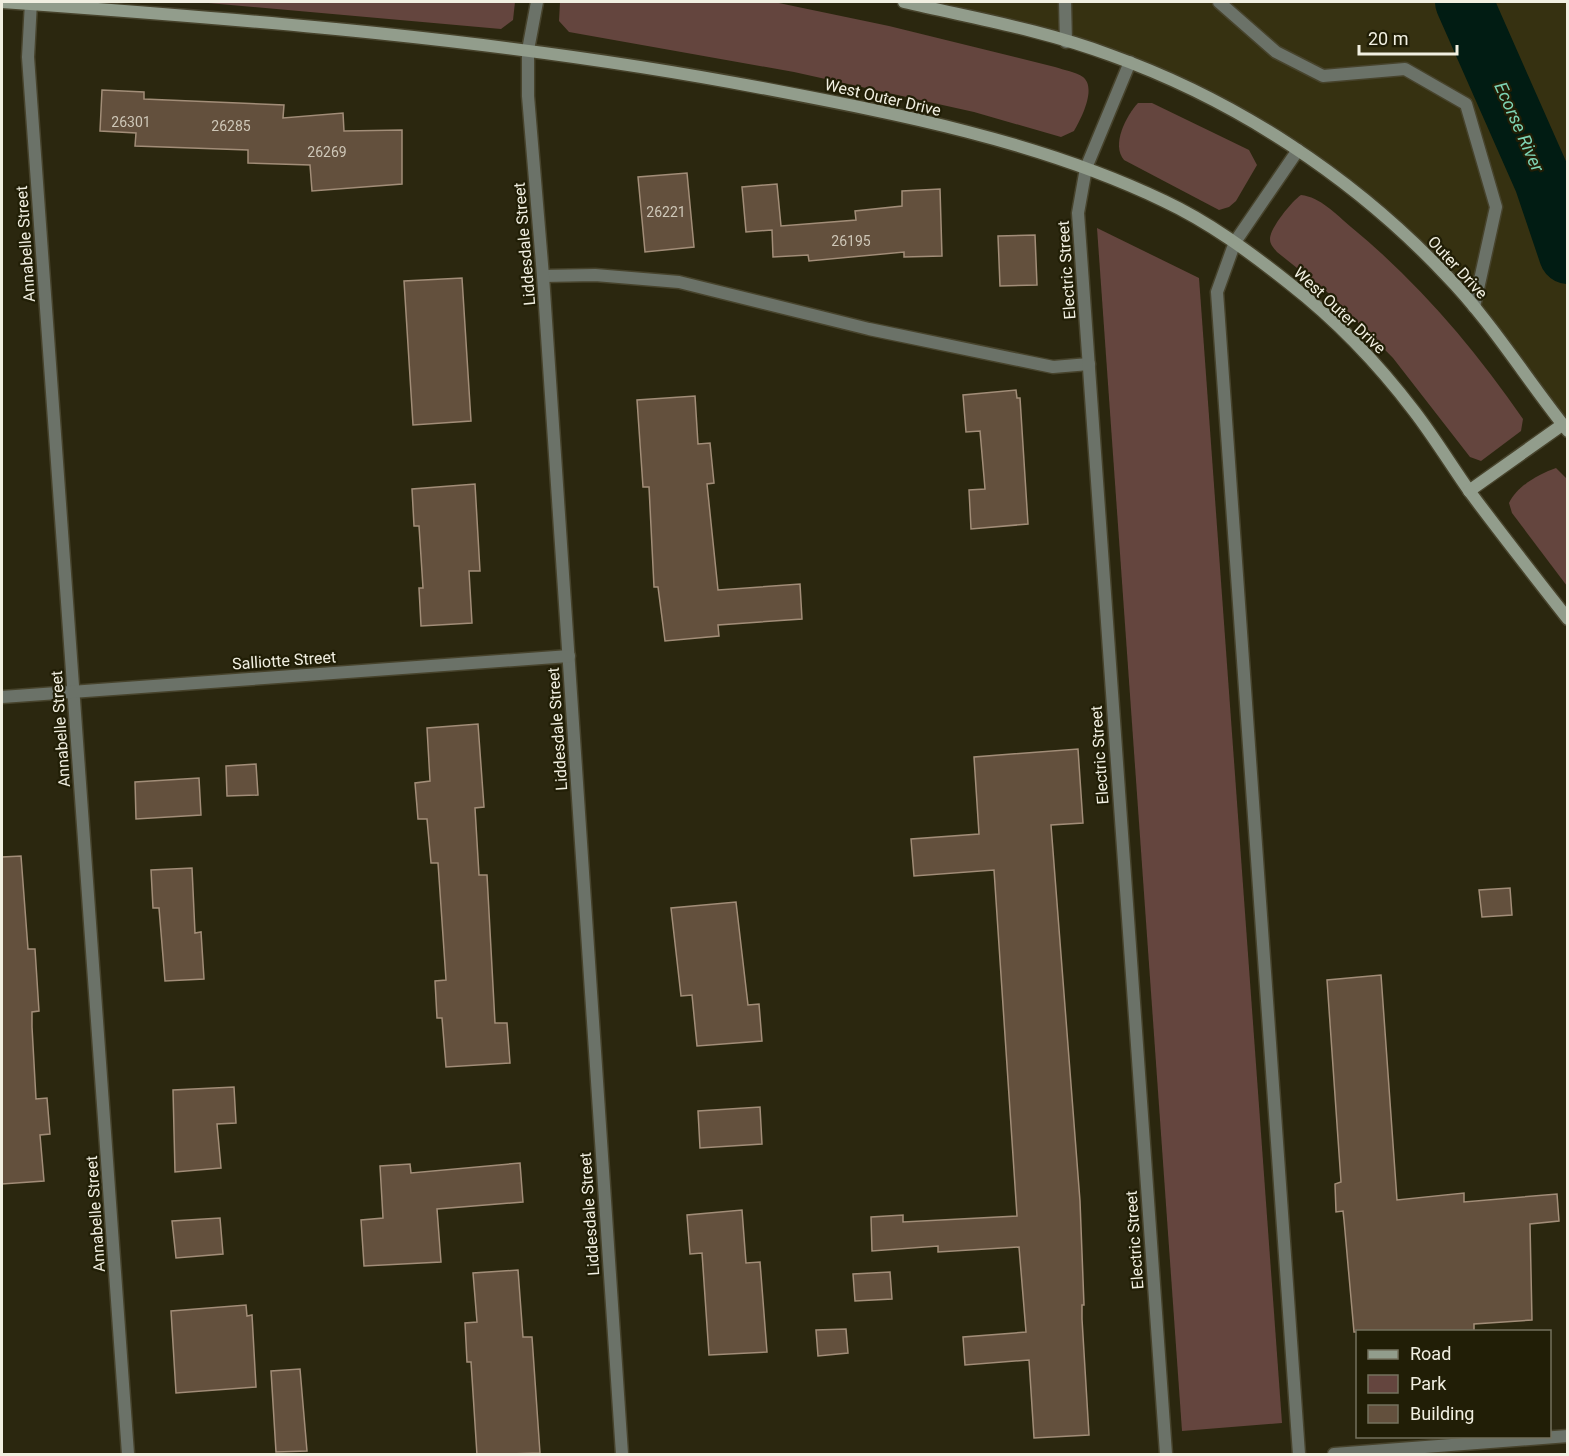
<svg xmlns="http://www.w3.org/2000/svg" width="1569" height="1456" font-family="Roboto,sans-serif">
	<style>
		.built { fill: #363111 }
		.green { fill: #64453e }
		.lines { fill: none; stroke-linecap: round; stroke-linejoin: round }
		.river { stroke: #011c13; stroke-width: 58 }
		.building { fill: #63503d; stroke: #a28d78; stroke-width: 1.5 }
		.service-casing { stroke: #47432c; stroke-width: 15 }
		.minor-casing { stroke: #47432c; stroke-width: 15 }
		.secondary-casing { stroke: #47432c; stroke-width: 15 }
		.service { stroke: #6b7268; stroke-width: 12 }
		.minor { stroke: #6b7268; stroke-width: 12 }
		.secondary { stroke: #929d8c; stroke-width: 12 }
		.labels { text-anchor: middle; stroke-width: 4.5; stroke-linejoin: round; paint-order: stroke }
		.number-label { font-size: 14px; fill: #cec7b8 }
		.street-label { font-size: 16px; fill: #f1efe1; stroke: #211e06 }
		.water-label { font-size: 18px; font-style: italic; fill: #7ed4b4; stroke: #211e06 }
	</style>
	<rect width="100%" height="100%" fill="#2b270f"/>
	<path class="built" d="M904,2h560l4,5 42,-5h57v429l-122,-158 -147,-123 -168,-88z"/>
	<g class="green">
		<path d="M197,2h318l-2,18 -12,9z"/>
		<path d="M560,2h214l115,24 166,41c9,3 21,5 28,10 14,11 -2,42 -9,54l-13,6 -87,-25 -180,-40 -225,-40 -10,-11z"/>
		<path d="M1138,103h14l97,47 8,15 -21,36 -7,6 -10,3 -95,-50c-13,-15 2,-44 14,-57z"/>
		<path d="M1301,195c19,2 35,19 50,32 67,55 122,120 172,192l-2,12 -40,30 -11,-4 -77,-99 -61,-62 -55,-44c-3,-4 -7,-7 -7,-13 0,-11 22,-38 31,-44z"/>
		<path d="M1097,228l102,50 83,1145 -100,8z"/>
		<path d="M1556,468l11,11v107l-55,-73 -3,-10c8,-17 30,-29 47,-35z"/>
	</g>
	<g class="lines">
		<path class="river" d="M1464,2l79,179 25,74"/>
	</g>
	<g class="building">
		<path d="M102,90l42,2v7l140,6 -1,13 60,-5 1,18 58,-1v54l-90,7 -2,-26 -62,-2v-13l-113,-4 1,-13 -36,-2z"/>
		<path d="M687,173l7,74 -49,5 -7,-75z"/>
		<path d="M777,184l4,42 75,-6 -1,-9 47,-5v-15l38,-2 2,67 -38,1v-5l-95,9 -1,-6 -35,2 -1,-27 -26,2 -4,-45z"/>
		<path d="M1035,235l2,50 -37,1 -2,-50z"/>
		<path d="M462,278l9,143 -58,4 -9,-144z"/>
		<path d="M1016,390l1,8h3l8,126 -57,5 -2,-39 16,-1 -5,-58 -14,1 -3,-37z"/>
		<path d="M695,396l3,48 12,-1 4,40 -7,1 11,106 82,-6 2,35 -84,6 1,11 -54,5 -7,-54h-4l-5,-100h-6l-6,-87z"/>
		<path d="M475,484l5,87h-11l3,52 -51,3 -2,-38h4l-4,-62h-5l-2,-37z"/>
		<path d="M478,724l6,83 -9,1 4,67h8l8,148h12l3,40 -64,4 -4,-49h-5l-2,-37 11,-1 -8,-117h-7l-4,-44h-9l-3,-36 15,-2 -3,-53z"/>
		<path d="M1078,749l5,74 -32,2 29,376 4,104h-2v14l7,116 -55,3 -5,-78 -64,5 -2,-28 63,-5 -7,-85 -81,5v-6l-66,5 -1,-34 32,-2v7l114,-6 -23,-346 -80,6 -3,-37 68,-5 -5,-77z"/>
		<path d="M256,764l2,31 -31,1 -1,-30z"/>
		<path d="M199,778l2,37 -65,4 -1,-37z"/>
		<path d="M21,856l7,93h7l4,62 -7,1v15l4,72 11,-1 3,36 -10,1 4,46 -42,3v-327z"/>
		<path d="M192,868l3,65 6,-1 3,47 -39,2 -6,-73h-6l-2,-38z"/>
		<path d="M1510,888l2,27 -30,2 -3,-27z"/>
		<path d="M736,902l12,103 11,-1 3,37 -65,5 -5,-51 -11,1 -10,-88z"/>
		<path d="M1381,975l16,225 67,-7v9l93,-8 2,27 -29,3 2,96 -58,4v8h-120l-10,-112 -1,-9 -7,1 -1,-28 6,-2 -14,-202z"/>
		<path d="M234,1087l2,36 -19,1 4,44 -46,4 -2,-82z"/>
		<path d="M760,1107l2,37 -62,4 -2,-37z"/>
		<path d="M520,1163l3,39 -86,7 4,53 -77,4 -3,-46 22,-2 -3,-52 30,-2 1,9z"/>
		<path d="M742,1210l4,53 14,-1 7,90 -58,3 -7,-102 -12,1 -3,-39z"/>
		<path d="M220,1218l3,36 -47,4 -4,-37z"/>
		<path d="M518,1270l5,67h9l8,116 -63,2 -6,-93h-4l-2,-39 12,-1 -4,-49z"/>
		<path d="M890,1272l2,27 -37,2 -2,-27z"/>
		<path d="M246,1305l1,11 5,-1 4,72 -80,6 -5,-82z"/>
		<path d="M846,1329l2,24 -30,3 -2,-26z"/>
		<path d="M300,1369l7,82 -31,1 -5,-81z"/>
	</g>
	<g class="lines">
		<g class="service-casing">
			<g id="service">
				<path d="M1065,2l1,40"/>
				<path d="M1219,2l57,50 47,24 82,-7 61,35 30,103 -22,100"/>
				<path d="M543,276l52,-1 84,7 190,47 184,38 36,-3"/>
			</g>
		</g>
		<g class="minor-casing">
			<g id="minor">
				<path d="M31,2l-3,55 100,1397"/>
				<path d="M537,2l-9,48v46l15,180 79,1178"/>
				<path d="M1130,62l-44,106 -8,45 88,1241"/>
				<path d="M1298,150l-63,92 -18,50 82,1162"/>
				<path d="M2,697l567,-41"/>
				<path d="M1334,1454l234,-18"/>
			</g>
		</g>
		<g class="secondary-casing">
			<g id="secondary">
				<path d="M2,2c254,18 509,38 760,86 136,26 277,53 402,113 45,21 87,52 126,83 46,36 89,81 124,127 20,26 37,54 56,81 32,43 65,85 98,127"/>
				<path d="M904,2c68,16 140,28 206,53 126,45 243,122 335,219 47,48 81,105 123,157"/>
				<path d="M1469,491l93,-66"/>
			</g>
		</g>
		<use href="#service" class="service"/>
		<use href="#minor" class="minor"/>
		<use href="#secondary" class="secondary"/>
	</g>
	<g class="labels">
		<g class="number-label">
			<text x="131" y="127">26301</text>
			<text x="231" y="131">26285</text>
			<text x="327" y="157">26269</text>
			<text x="666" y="217">26221</text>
			<text x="851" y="246">26195</text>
		</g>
		<g class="street-label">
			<text transform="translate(883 97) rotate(13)" y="6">West Outer Drive</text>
			<text transform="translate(25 244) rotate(-94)" y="6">Annabelle Street</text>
			<text transform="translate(524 244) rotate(-95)" y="6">Liddesdale Street</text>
			<text transform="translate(1458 267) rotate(47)" y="6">Outer Drive</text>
			<text transform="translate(1066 270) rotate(-94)" y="6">Electric Street</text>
			<text transform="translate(1340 310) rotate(43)" y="6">West Outer Drive</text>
			<text transform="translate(284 660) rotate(-4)" y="6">Salliotte Street</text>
			<text transform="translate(60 729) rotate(-94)" y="6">Annabelle Street</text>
			<text transform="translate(557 729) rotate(-94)" y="6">Liddesdale Street</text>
			<text transform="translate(1099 755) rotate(-94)" y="6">Electric Street</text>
			<text transform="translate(95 1214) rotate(-94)" y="6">Annabelle Street</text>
			<text transform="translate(589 1214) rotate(-94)" y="6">Liddesdale Street</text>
			<text transform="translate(1134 1240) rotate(-94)" y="6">Electric Street</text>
		</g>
		<g class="water-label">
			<text transform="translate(1519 127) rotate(66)" y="6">Ecorse River</text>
		</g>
	</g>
	<rect width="1569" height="1456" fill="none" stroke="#f1efe1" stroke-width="6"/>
	<rect x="1356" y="1330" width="195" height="108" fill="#211e06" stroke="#74725e" stroke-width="1.5"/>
	<rect x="1368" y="1350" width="30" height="9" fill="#929d8c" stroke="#74725e" stroke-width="1.5"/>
	<text x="1410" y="1360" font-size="18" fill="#f1efe1">Road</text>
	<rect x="1368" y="1375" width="30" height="18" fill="#64453e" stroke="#74725e" stroke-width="1.5"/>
	<text x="1410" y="1390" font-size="18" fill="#f1efe1">Park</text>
	<rect x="1368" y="1405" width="30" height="18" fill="#63503d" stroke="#74725e" stroke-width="1.5"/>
	<text x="1410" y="1420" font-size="18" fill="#f1efe1">Building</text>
	<path d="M1359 45v9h98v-9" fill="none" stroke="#f1efe1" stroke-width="3"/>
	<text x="1368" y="45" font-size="18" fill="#f1efe1" stroke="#211e06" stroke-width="4.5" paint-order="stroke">20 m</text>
</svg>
